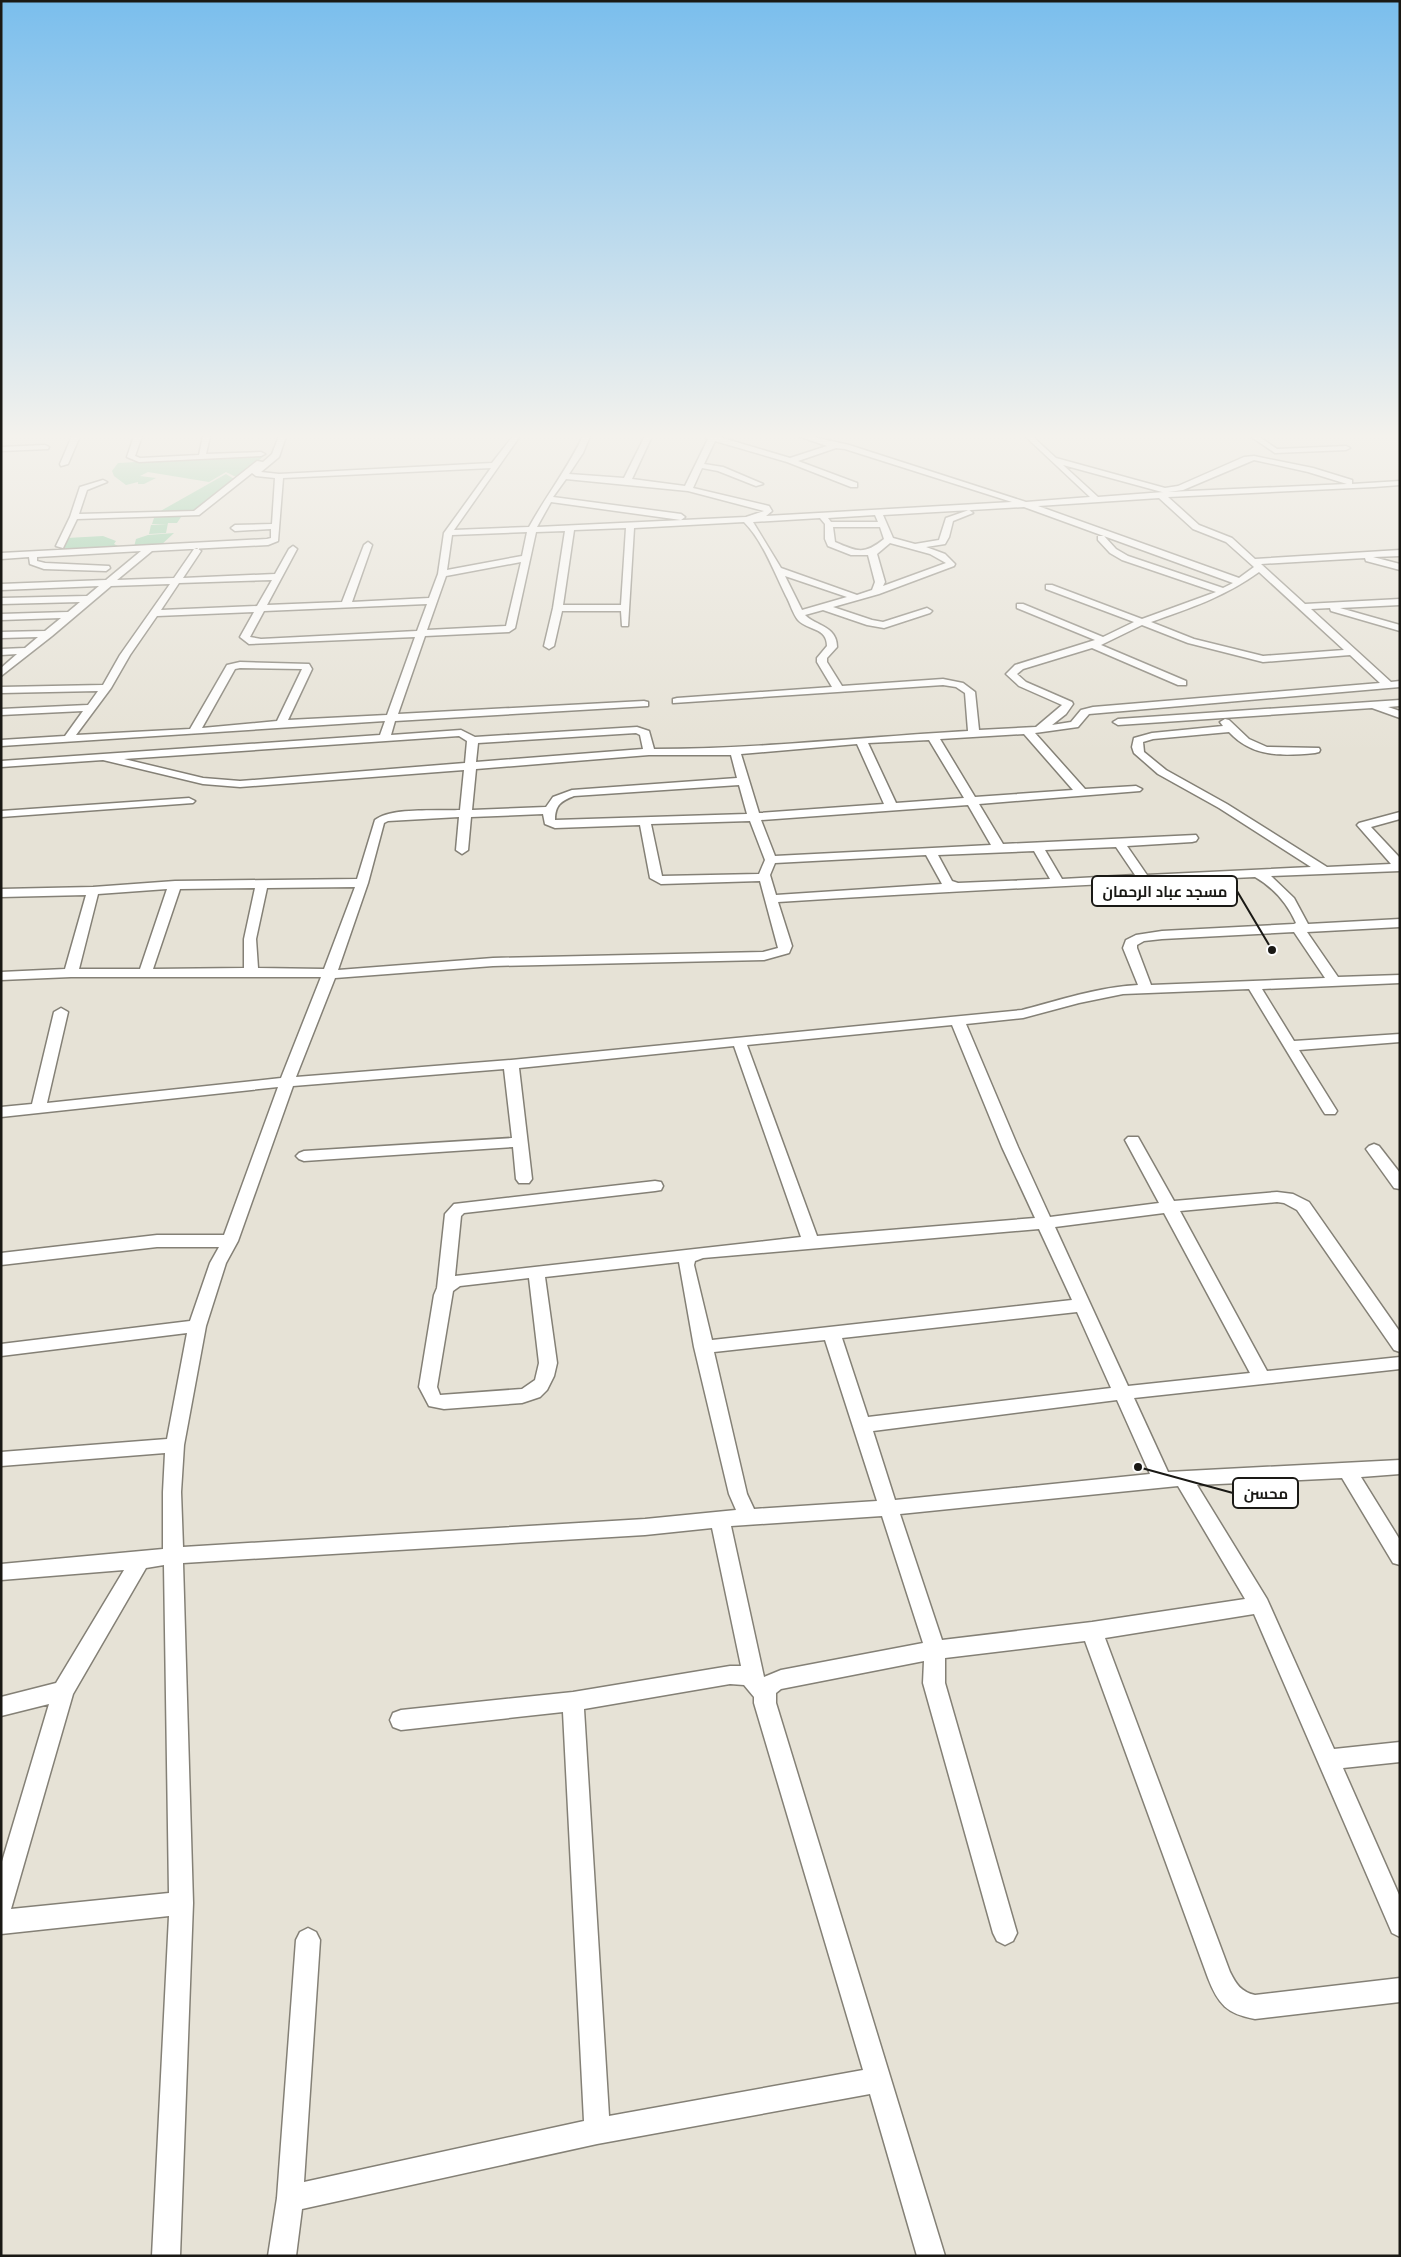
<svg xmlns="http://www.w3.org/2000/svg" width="1401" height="2257" font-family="'Golos Text',Cairo,sans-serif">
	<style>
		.green { fill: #86c99c }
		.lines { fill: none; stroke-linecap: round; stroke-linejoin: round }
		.minor-casing { stroke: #848076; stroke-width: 3 }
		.minor { fill: #fff; fill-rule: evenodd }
		.leader { fill: none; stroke: #1a1915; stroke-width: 2 }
		.callout-dot { fill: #1a1915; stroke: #fff; stroke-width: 2 }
		.callout { fill: #fff; stroke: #1a1915; stroke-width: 2 }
		.callout-label { font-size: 15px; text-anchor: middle; font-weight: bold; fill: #1a1915 }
	</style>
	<rect width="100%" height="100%" fill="#e6e2d6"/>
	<g class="green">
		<path d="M265,455l-27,23 -12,-6 -17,10 -61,-10 -8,4 16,2 -12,6h-6v-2l-12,3 -12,-9 -2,-5 6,-8z"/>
		<path d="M226,474l8,5 -39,31 -38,3z"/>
		<path d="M183,514l-6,9h-9l-2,10 -17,1 2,-9 16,-1h-15l3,-9z"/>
		<path d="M174,533l-14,13 -26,1 2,-8 12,-4z"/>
		<path d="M103,536l13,5 -2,3 6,3 -53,2 -5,-2 5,-9z"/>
	</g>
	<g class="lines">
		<g class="minor-casing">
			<g id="minor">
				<path d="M72,436h8l-12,28 -7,2 -1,-2z"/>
				<path d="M134,436h8l-7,20 5,2 59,-3 4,-19h7l-4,18 55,-2 4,2 -4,2 -122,6 -12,-5z"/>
				<path d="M279,436h7l-7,21 -18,15 18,2 213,-11 21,-27h7l-66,94 75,-3c17,-31 39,-59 54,-91h7l-7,17 -14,21 55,4 21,-42h7l-20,43 53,7 23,-47 -4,-3h12l74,22 37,-12 -29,-10h11l40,9 177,57 64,-5 -65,-61h7l24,22 109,30 13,-2 66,-29 10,-1 59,12 39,12v4l48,-3v4l-26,2 -206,10 31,28 33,13 23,21 145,-9v6l-27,1 27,7v6l-34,-9 -1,-3 -104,6 44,40 95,-5v6l-60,3 60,17v6l-69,-20 -1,-3 -19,1 80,73 9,-1v6l-311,27 -11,13 -43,6 50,56 51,-3 6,3 -2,2 -161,13 24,40 193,-9 2,3 -2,3 -4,1 -65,4 20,29 164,-8 -92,-59 -61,-34 -24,-21 -2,-6 2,-9 18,-5 71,-7 -3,-4 5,-3 4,1 20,19 18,8 52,1 1,2 -1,2 -4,1c-32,3 -62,5 -86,-21l-76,7 -10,3 1,10 22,18 61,34 100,63 64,-3 -34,-39 2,-2 41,-11v7l-29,8 29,31v13l-129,5 23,22 14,26 92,-5v8l-93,5 31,45 62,-2v8l-138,6 32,52 106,-7v8l-101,8 38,61 -2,3h-10l-2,-3 -74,-122 -126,5 -44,9 -56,15 -57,6 52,123 32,70 109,-14 -34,-63 3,-3h10l36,64 103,-9 16,2 16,8 91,130v20l-6,-2 -97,-140 -13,-7 -7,-1 -97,9 87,160 133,-14v12l-266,29 34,74 232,-12v14l-39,3 39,63v25l-7,-2 -51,-85 -145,7 70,114 67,150 66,-7v20l-57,6 57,129v40l-8,-4 -138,-319 -149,24 125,334c6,12 11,20 25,23l145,-17v24l-145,17c-28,-5 -37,-15 -47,-41l-123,-337 -140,17v25l72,250 -4,8 -8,4 -8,-4 -4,-8 -70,-250 1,-22 -143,28 -5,4v10l169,553h-28l-47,-162 -273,50 -295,65 -6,47h-28l9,-58 19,-258 4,-8 8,-4 8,4 4,8 -16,242 280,-61 -21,-409 -162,18 -8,-3 -3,-7 3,-7 8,-3 172,-18 157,-26h11l-29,-138 -67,7 -462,28 10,340 -13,353h-28l17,-340 -168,18v-69l48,-161 -48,12v-19l55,-14 68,-113 -123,10v-16l162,-15v-57l2,-39 -164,13v-14l166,-13 20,-106 -186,23v-12l189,-23 20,-58 9,-16h-62l-156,18v-12l156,-18h67l54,-148 -277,30v-10l31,-3 22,-92 7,-4 7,4 -21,91 234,-25 40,-101h-250l-70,3v-8l64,-3 21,-74 -85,2v-8l92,-2 82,-6 182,-2 18,-59c16,-13 64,-9 85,-10l4,-40 -224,17 -37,-3 -100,-24 -102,7v-6l379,-26 5,-14 -384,25v-6l64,-4 18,-25 -82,4v-6l87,-4 10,-14 -97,2v-6l102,-2 17,-30 50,-71 -59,2 -59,50 -51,40v-8l16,-14 -16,1v-6l24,-1 13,-11 -37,1v-6l44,-1 16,-13 -60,2v-6l67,-2 12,-10 -79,2v-6l86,-2 12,-10 -98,4v-6l105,-4 35,-29 -104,6v4l8,2 64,3 1,2 -4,3 -62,-2 -14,-5 -1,-7 -28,2v-6l266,-14 4,-1v-9l-36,2 -4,-3 4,-3 37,-1 3,-46 -19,-2 -4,-3 -53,42 -122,4 -14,29 -7,-2 14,-29 10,-30 23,-7 4,2 -20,8 -8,24 115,-3 63,-50 6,1 9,-8zM715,441l72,21 64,25h6v-4l-59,-22 38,-13 9,1 167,53 -246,14 6,-5 -3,-5 -76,-18 9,-20 16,3 38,15 7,-2 -40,-17 -19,-3zM1254,460l54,12 39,12 -179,8 15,-2zM1063,465l99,27h2l-66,5zM491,468l-47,65 -6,41 -9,24 -77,4 20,-57 -4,-3 -4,3 -22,57 -75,3 30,-56 -4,-3 -4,3 -14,25 -92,4 18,-27 -4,-3 -3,1 -20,29 -57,2 35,-29 116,-6 10,-4 5,-63zM566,479l122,12 76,20 -18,6 -209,10 14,-25 130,18 4,-3 -4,-3 -128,-17zM1159,498l34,31 33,13 28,25 -15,11 -201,-72zM1024,507l209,76 -10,5 -95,-32 -12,-7 -12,-13h-6v4l12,13 12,7 94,32 -74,27 -90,-34h-6v4l88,33 -31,15 -80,-33h-6v4l78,32 -80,25 -9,9 13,12 43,19 -26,22 -57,3 -4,-38 -12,-9 -20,-4 -101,7 -15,-24v-4l10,-11c0,-21 -21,-21 -32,-32l18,-5 44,15 17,3 46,-15 2,-2 -5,-3 -44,14 -11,-2 -39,-13 46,-13 75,-28 1,-2 -10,-10 -19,-7 19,-3 4,-7 4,-16 20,-8 -4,-3 -23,8 -7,22 -24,4 -22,-6 -10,-23zM875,515l3,7h-47l-3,-4zM820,518l5,6v15l3,7 23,9h17l7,27 -3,8 -15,5 -76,-27 -28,-46zM744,522c19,19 30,50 42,74 4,7 7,18 12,24 10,11 29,7 29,26l-10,12v4l15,25 -155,11 -4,1v4l270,-18 13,2 9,6 3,38c-105,6 -209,18 -314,18l-5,-18 -12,-4 -162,10 -14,-7 -70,5 4,-14 253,-15v-4l-4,-1 -246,13 27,-78 84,-4 6,-4 21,-96 29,-1 -12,77 -9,38 5,3 5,-3 8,-35h59l1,15h6l6,-98zM833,527h47l4,12c-20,16 -26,13 -49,3zM626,528l-5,77h-58l11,-75zM527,532l-5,24 -75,14 5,-35zM890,543l40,11 16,9 -63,23 2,-4 -8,-28zM521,562l-15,64 -79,4 19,-54zM1259,572l85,78 -81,6 -69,-17 -43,-17c40,-14 73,-25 108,-50zM785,576l62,21 -45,13zM272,580l-15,26 -96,4 18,-27zM427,604l-10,27 -156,8 -11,-2 14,-26zM254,612l-14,25 9,7 166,-7 -28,78 -99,5 24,-51 -3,-5 -69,-2 -13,3 -37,64 -114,6 35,-47 19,-33 27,-39zM1142,625l46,18 75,19 87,-7 30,28 -287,24 -12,3 -10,12 -19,3 14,-11 7,-10 -1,-2 -46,-20 -9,-8 6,-5 69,-21 86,37h8v-4l-85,-36zM240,668l62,1 -25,52 -75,7 33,-59zM636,733l4,2 3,14 -167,13 2,-19zM1024,734l49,56 -98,7 -35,-58zM459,736l8,5 -2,22 -225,18 -37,-3 -79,-19zM929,740l35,58 -68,5 -28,-60zM857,744l27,60 -125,9 -18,-59zM649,755h82l6,23 -165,12 -19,7 -7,10 -74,3 4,-41zM739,785l8,29 -192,6c0,-15 6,-19 19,-24zM968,805l23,40 -216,11 -14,-36zM543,814l2,10 10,4 85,-3 10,53 11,6 99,-3 18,67 -15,4 -270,6 -155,12 30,-87 16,-60 4,-2 71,-4 -3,33 6,4 6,-4 3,-33zM750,821l15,39 -6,14 -97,2 -11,-52zM1116,847l19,28 -73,4 -17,-29zM1034,851l16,28 -92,4 -6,-2 -14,-26zM926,855l16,29 -166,11 -6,-20 5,-12zM1255,877c19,11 32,26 41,46l-2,1 -132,7 -26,4 -10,5 -3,8 15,37c-39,2 -78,15 -116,25l-511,50 -215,17 39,-99 158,-12 271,-6 25,-7 3,-7 -14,-44c160,-10 319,-18 477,-25zM355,887l-31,82 -66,-1 -2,-29 11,-51zM255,888l-11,51v29l-91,1 27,-80zM167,889l-27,80h-61l19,-75zM1294,932l31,46 -174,7 -14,-37v-3l7,-4 18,-2zM952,1025l50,122 33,71 -218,18 -70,-191zM734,1046l67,191 -346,39 6,-60 3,-3 191,-22 6,-1 2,-4 -2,-4 -6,-1 -201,23 -9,10 -8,74 -3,7 -15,92 10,19 15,3 78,-6 18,-6 7,-7 7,-14 3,-13 -12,-86 134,-15 15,85 35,147 7,16 -91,9 -462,28 -2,-55 3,-47 22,-119 20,-63 12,-22 55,-155 211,-17 8,69 -208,13 -5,2 -3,3 3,3 5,2 209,-14 3,32 3,4h10l3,-4 -13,-111zM1164,1213l86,160 -122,13 -73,-159zM1039,1229l33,71 -360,40 -18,-75 1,-4 8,-3zM529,1278l10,85 -4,17 -13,9 -82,6 -3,-8 16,-96 7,-5zM1077,1312l34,76 -243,29 -26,-79zM825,1340l52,161 -123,8 -7,-15 -33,-142zM1117,1400l33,74 -255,26 -22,-69zM1178,1486l67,113 -153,23 -150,18 -42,-126zM882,1516l41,127 -142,27 -17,7 -33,-151zM164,1565l5,328 -158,16 62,-215 73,-126zM730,1684l14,1 10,12v6l109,367 -254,46 -25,-407z"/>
				<path d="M1250,436h8l19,13 69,-3 4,2 -4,2 -71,3z"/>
				<path d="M45,445l4,2 -1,2 -47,2v-4z"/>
				<path d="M1400,700v6l-12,1 12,4v7l-28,-10 -254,17 -5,-3 5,-3z"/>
				<path d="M189,798l6,3 -2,2 -192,14v-6z"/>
				<path d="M1374,1144l5,2 21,27v16l-6,-1 -28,-39 3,-3z"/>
			</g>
		</g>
		<use href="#minor" class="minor"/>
	</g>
	<linearGradient id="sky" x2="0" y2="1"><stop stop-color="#7abeed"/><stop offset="0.58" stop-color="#f4f2ed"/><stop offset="1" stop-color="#f4f2ed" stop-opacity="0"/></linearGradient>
	<rect width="1401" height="752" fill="url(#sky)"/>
	<path class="leader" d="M1272 950L1237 891M1138 1467L1233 1493"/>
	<g class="callout-dot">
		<circle cx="1272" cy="950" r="5"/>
		<circle cx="1138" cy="1467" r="5"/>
	</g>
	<g class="callout">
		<rect x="1092" y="876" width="145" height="30" rx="5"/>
		<rect x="1233" y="1478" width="65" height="30" rx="5"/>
	</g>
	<g class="callout-label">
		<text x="1165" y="897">مسجد عباد الرحمان</text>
		<text x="1266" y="1499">محسن</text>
	</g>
	<rect width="1401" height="2257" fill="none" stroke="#1a1915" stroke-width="5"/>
</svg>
